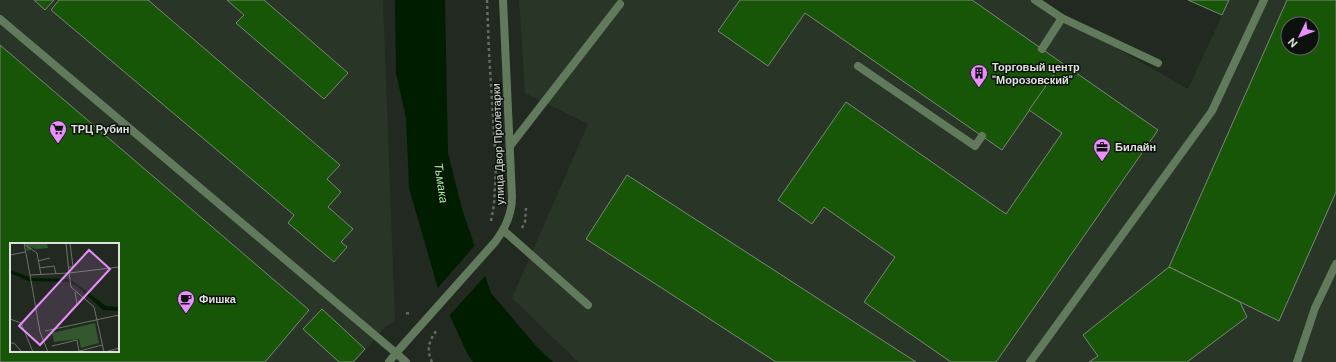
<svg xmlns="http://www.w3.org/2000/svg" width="1336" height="362" font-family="'DM Sans',sans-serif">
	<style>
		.built { fill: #293527; fill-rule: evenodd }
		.water { fill: #001d00 }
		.pier { fill: #212920 }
		.building { fill: #175606; stroke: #7c857a; fill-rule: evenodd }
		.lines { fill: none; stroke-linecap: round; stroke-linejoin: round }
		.path { stroke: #646b63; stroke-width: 2.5; stroke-dasharray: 3 3; stroke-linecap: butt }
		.lane { stroke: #607a5b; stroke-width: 8 }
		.street { stroke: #607a5b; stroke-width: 8 }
		.labels { text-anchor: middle; stroke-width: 3; stroke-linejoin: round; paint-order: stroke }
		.poi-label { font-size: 11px; font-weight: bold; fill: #dde2dc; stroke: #0d110d; text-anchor: start }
		.street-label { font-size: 11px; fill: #dde2dc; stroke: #0d110d }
		.water-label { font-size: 12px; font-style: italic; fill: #a1f491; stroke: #0d110d }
		.inset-road { fill: none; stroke: #6c736b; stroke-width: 1 }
		.view { fill: #ea8dfd; fill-opacity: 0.15; stroke: #ea8dfd; stroke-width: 2 }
		.inset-edge { fill: none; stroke: #dde2dc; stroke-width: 2 }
	</style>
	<rect width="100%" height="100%" fill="#212920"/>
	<g class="built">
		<path d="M0,0h383l12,321 -10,6 -30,35h-355zM11,244h107v107h-107z"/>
		<path d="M519,0h522l40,28 107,61 41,-89h107v362h-758l-66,-64 76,-174 -63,-31zM1288,24h24v24h-24z"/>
	</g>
	<path class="water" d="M395,0h50l3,153 14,56 29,84 46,54 16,15h-80l-6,-9 -28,-61 -30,-104 -3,-70 -10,-45z"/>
	<path class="pier" d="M476,244l11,30 -39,43 -12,-27z"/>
	<g class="building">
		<path d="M34,0h20l-9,10z"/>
		<path d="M59,0h89l192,165 -13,14 14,13 -13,15 25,22 -12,13 6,5 -13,15 -46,-39 6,-8 -243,-205z"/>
		<path d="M227,0h37l84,73 -24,26 -88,-76 8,-8z"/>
		<path d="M740,0h232l90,63 -60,87 -197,-137 -37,53 -50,-35z"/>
		<path d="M1188,0h41l-7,15z"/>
		<path d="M1287,0h49v192l-57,129 -110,-54zM1288,24h24v24h-24z"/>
		<path d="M0,45l309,265 -44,52h-265zM11,244h107v107h-107z"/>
		<path d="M1062,63l96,67 -162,232h-45l-87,-60 31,-45 -71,-50 -12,17 -34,-24 68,-98 160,112 56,-81 -33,-23z"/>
		<path d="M627,175l289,187h-140l-190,-123z"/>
		<path d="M1169,267l71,35 7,15 -60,45h-98l9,-6 -15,-21z"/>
		<path d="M322,309l43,40 -12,13h-14l-36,-33z"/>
	</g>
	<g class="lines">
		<g class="path">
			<path d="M487,0l2,53 6,96"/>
			<path d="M491,221l3,-17 2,-36"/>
			<path d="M522,228l3,-6 1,-14"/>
			<path d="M406,313l6,1"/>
			<path d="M432,362c-6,-12 -3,-22 5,-32"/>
		</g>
		<g class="lane">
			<path d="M1035,0l27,18 96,45"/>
			<path d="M0,19l396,334 -7,9"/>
			<path d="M1042,49l20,-31"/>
			<path d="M858,66l117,80 7,-10"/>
			<path d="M510,146l110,-142"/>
			<path d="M503,230l85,75"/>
			<path d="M1030,362l182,-251 52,-111"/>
			<path d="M1297,362l18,-54 21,-44"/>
		</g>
		<path class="street" d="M406,362l-10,-9 99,-111c10,-13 17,-29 17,-45l-9,-197"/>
	</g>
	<defs>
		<g id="building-pin" transform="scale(0.9)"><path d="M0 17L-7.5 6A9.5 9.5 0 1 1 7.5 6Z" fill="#ea8dfd" stroke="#0d110d"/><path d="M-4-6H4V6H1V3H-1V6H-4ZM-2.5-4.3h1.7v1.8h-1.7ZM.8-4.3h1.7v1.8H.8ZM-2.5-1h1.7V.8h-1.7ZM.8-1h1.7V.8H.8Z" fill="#111"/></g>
		<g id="supermarket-pin" transform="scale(0.9)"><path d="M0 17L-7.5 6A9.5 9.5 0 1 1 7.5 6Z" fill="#ea8dfd" stroke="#0d110d"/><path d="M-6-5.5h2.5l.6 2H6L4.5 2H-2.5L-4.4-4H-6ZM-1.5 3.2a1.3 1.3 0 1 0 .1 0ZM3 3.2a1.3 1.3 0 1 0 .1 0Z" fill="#111"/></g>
		<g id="office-pin" transform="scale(0.9)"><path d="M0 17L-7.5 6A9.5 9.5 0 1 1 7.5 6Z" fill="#ea8dfd" stroke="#0d110d"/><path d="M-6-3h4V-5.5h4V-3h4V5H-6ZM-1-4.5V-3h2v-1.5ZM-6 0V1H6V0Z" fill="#111"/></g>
		<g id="cafe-pin" transform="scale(0.9)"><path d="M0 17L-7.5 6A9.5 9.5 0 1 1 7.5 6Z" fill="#ea8dfd" stroke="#0d110d"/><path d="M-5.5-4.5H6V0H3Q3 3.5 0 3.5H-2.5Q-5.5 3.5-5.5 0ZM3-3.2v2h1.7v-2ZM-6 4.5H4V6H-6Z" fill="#111"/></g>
	</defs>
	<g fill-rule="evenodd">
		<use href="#building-pin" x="979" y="73"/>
		<use href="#supermarket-pin" x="58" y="129"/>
		<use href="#office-pin" x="1102" y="147"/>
		<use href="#cafe-pin" x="186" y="299"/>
	</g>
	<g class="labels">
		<g class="poi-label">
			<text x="992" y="71">Торговый центр<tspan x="992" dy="13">"Морозовский"</tspan></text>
			<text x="71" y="133">ТРЦ Рубин</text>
			<text x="1115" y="151">Билайн</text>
			<text x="199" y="303">Фишка</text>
		</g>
		<g class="street-label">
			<text transform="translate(498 144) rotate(-92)" y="4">улица Двор Пролетарки</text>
		</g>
		<g class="water-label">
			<text transform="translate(441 183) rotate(82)" y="4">Тьмака</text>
		</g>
	</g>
	<g transform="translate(10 243)">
		<rect width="109" height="109" fill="#212920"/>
		<path d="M37,0l1,5 -12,1 -5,-2v3l-4,1 -1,-7zM85,80l4,20 -18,5 -2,-9 -25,3 -2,-9z" fill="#34562e"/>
		<path d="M0,27l22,8 38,1 36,27 13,1v4l-16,-1 -25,-23 -10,-5 -40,-1 -18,-8z" fill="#001d00"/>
		<path class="inset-road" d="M14,0l6,32M56,0l3,30 50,-6M14,1l13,9 4,22M0,12l15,-3M28,18l12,-3M58,24h5l-3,-24M29,25l15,-2 2,8M20,32l39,-2 2,14 23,20 10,45M20,32l10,57 8,20M65,49l2,12M0,76l11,4 12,29M35,88l74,-16M0,100h4l8,9M42,103l25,-6 2,11M66,109l26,-7M95,109l14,-4"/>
		<path class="view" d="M79,7l21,19 -70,76 -21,-19z"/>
		<rect width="109" height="109" class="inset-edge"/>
	</g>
	<g transform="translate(1300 36) rotate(227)"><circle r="19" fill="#0d110d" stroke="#606560"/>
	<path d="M0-3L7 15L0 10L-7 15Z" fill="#ea8dfd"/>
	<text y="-6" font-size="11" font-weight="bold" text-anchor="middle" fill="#dde2dc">N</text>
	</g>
</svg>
